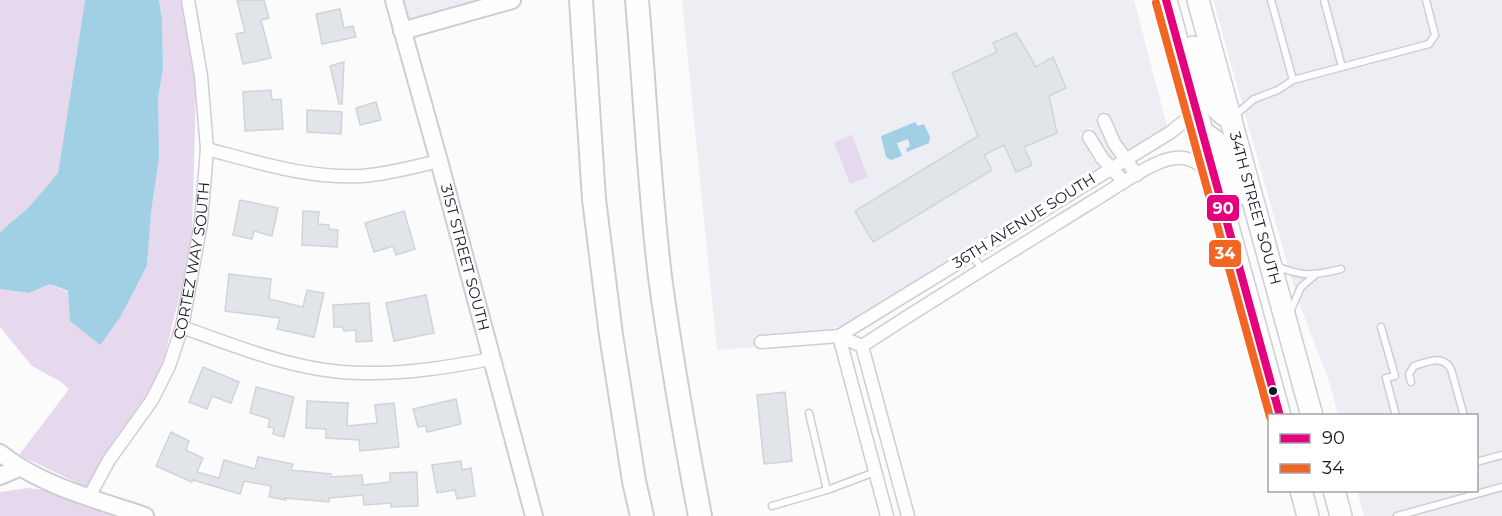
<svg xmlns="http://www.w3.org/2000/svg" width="1502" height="516" font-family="Montserrat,sans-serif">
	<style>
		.built { fill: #edeef3 }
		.green { fill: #e7d9ed }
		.water { fill: #a1d0e5 }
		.building { fill: #e1e5e9; stroke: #cfd4d9; stroke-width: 1.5 }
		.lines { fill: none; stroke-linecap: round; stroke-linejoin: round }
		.service-casing { stroke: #cdced4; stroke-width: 9 }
		.minor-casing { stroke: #cdced4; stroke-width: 15 }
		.tertiary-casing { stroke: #cdced4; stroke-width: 20 }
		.trunk-casing { stroke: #cdced4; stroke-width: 24 }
		.motorway-casing { stroke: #cdced4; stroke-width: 26 }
		.service { stroke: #fefefe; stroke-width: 6 }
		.minor { stroke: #fefefe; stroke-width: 12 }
		.tertiary { stroke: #fefefe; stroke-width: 16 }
		.trunk { stroke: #fefefe; stroke-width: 21 }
		.motorway { stroke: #fefefe; stroke-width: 22 }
		.bus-1-casing { stroke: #fff; stroke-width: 12 }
		.bus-2-casing { stroke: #fff; stroke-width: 12 }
		.bus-1 { stroke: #e5007d; stroke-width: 8 }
		.bus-2 { stroke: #f26522; stroke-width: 8 }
		.bus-dot { fill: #151824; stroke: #fff; stroke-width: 2 }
		.labels { text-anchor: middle; stroke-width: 6; stroke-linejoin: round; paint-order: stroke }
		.street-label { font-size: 15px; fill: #151824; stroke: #fff }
		.line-badge { stroke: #fff; stroke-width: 2 }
		.badge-label { font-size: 16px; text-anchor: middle; font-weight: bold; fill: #fff }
	</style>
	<rect width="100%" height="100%" fill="#fbfbfb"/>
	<g class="built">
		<path d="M401,0h83l-77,22z"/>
		<path d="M682,0h452l33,126 -41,24 -7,-10 -12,-29 -12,5 12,30 8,11 -3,2 -5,-5 -16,-27 -11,7 20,32 -261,162 -4,-1 -1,2 -80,7 1,11 -38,3z"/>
		<path d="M1213,0h289v516h-138l-7,-25 119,-1v-74l-138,-1 -9,-34 -33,-86z"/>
	</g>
	<g class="green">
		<path d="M0,0h85l-27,173 -30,35 -28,24z"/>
		<path d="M159,0h22l6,25 9,63 -4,144 -7,41 -22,90 -17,33 -42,59 -16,33 -69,-33 50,-66 -8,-7 -29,-16 -32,-39v-38l29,4 21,-9 71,32 26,-50 11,-167 5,-31 -1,-49z"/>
		<path d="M852,135l16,42 -18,7 -16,-42z"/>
		<path d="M28,488l17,2 70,26h-115v-24z"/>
	</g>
	<g class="water">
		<path d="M85,0h74l3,19 1,49 -5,31 1,59 -8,54 -4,54 -26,50 -21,29 -30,-24 -2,-30 -18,-7 -21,9 -29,-4v-57l28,-24 30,-35z"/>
		<path d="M915,122l3,4 6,-2 6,13 -1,6 -22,9 -1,-3 4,-3 -2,-7 -11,4 5,13 -11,4 -5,-3 -5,-21z"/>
	</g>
	<g class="building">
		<path d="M237,0h27l5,18 -8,2 10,38 -28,6 -7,-30 9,-2z"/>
		<path d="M340,9l4,19 9,-2 3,11 -34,7 -6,-30z"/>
		<path d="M1016,33l20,34 17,-10 13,31 -17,8 8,37 -33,14 8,18 -16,7 -12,-27 -20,10 8,15 -119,72 -18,-31 123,-75 -26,-63 45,-21 -4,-9z"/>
		<path d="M344,62l-2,42h-3l-9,-38z"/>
		<path d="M271,90l1,10 9,-1 2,30 -38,2 -2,-39z"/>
		<path d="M376,102l5,18 -21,5 -4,-17z"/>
		<path d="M307,110l35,2 -1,22 -34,-2z"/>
		<path d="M240,200l38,8 -6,28 -18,-5 -2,8 -19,-4z"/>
		<path d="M303,211l16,1 -1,12 11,1v4l9,1 -1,17 -35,-2z"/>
		<path d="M404,211l11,38 -19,6 -3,-9 -19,6 -9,-29z"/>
		<path d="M229,274l42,5 -2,20 34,8 4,-17 17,3 -10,44 -37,-8 3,-11 -55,-7z"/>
		<path d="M426,295l8,38 -40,8 -8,-38z"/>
		<path d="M369,303l3,38 -16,1v-12l-12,1 -1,-4h-9l-1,-22z"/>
		<path d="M203,367l36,15 -8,21 -19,-7 -5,13 -18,-7z"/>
		<path d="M256,387l38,10 -10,40 -11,-3 1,-6 -6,-1 2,-8 -20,-6z"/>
		<path d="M785,392l7,69 -28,3 -7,-69z"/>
		<path d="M456,399l5,25 -34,8 -1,-6 -8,1 -5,-18z"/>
		<path d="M307,401l41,2 -1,23 30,-3 -2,-18 19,-2 5,44 -39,4 -1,-11 -33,-2v-9l-20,-1z"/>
		<path d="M171,432l18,9 -3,9 17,8 -6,14 22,6 5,-18 31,9 3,-12 35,7 -2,6 40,4v3l31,-2 1,10 27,-3v-9l27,-1 1,34 -27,1v-4l-27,2 -1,-10 -34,3v4l-43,-4v2l-17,-3 2,-11 -27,-5 -4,13 -47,-14 -1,2 -36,-16z"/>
		<path d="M461,461l1,9 9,-2 4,28 -18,3 -2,-9 -18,3 -5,-28z"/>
	</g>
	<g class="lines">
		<g class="service-casing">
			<g id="service">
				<path d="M1271,0l22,80"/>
				<path d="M1324,0l18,67"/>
				<path d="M1233,117l21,-18 24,-9 15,-10 136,-36 6,-9 -9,-35"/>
				<path d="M970,254l13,15"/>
				<path d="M1276,266c27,11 37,10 65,3"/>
				<path d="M1290,312l11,-25 13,-11"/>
				<path d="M1381,327l14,49 -9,2 10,38"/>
				<path d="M1411,382l-2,-8 5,-8c14,-4 28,-12 37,3l13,47"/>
				<path d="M809,413l18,77"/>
				<path d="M1476,462l26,-7"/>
				<path d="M772,506l58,-17 45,-17"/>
				<path d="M1397,516l105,-29"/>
			</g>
		</g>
		<g class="minor-casing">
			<g id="minor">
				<path d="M1104,120l10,23 23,32"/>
				<path d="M1089,137l13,21 22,24"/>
				<path d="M207,149c50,13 102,30 155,27 26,-2 52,-9 77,-15"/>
				<path d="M182,327c58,21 119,46 182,46 43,1 85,-6 127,-14"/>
				<path d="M839,336l332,-204 16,-13 4,-13"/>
				<path d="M839,336l48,180"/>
				<path d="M761,342l78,-6 23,10"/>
				<path d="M862,346c75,-49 152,-96 228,-143 21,-12 62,-43 85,-45 14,-2 26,6 36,15"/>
				<path d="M862,346l46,170"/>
				<path id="s1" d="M89,497l20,-37 43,-60 17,-34 13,-39 19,-104 6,-74 -6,-73 -13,-76"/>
			</g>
		</g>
		<g class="tertiary-casing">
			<g id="tertiary">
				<path id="s2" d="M394,0l45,161 95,355"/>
				<path d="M402,31l110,-31"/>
				<path d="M0,453c41,33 95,46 145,63"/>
				<path d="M0,476l19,-8"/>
			</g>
		</g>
		<g class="trunk-casing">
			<g id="trunk">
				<path d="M1166,0l114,416"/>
				<path id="s3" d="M1198,0l114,416"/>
				<path d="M1193,47c8,26 11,59 38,72"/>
				<path d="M1202,133c26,10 27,37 35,62"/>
				<path d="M1301,490l7,26"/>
				<path d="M1334,490l7,26"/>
			</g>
		</g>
		<g class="motorway-casing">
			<g id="motorway">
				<path d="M581,0l13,199 17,136 23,146 8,35"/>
				<path d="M637,0c8,93 12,185 23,277 11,80 25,160 40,239"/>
			</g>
		</g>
		<use href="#service" class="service"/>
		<use href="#minor" class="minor"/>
		<use href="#tertiary" class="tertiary"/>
		<use href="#trunk" class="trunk"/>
		<use href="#motorway" class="motorway"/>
		<g class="bus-1-casing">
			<path id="bus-1" d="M1166,0l114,416"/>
		</g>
		<g class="bus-2-casing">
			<path id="bus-2" d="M1156,3l114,414"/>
		</g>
		<use href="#bus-1" class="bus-1"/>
		<use href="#bus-2" class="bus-2"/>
	</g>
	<circle class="bus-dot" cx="1273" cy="391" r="5"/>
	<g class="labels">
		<g class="street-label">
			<text dy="5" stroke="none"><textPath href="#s3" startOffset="216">34TH STREET SOUTH</textPath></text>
			<text transform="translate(1024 221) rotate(-32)" y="5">36TH AVENUE SOUTH</text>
			<text dy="5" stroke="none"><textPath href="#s2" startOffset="267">31ST STREET SOUTH</textPath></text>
			<text dy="5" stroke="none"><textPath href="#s1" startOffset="262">CORTEZ WAY SOUTH</textPath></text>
		</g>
	</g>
	<g class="line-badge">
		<rect x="1206" y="194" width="34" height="28" rx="6" fill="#e5007d"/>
		<rect x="1208" y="239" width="34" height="29" rx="6" fill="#f26522"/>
	</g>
	<g class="badge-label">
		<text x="1223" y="214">90</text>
		<text x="1225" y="259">34</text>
	</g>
	<rect x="1268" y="414" width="210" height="78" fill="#ffffff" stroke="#a1a3a7" stroke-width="1.5"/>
	<rect x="1280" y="434" width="30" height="9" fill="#e5007d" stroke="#a1a3a7" stroke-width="1.5"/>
	<text x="1322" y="444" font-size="18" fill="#151824">90</text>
	<rect x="1280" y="464" width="30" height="9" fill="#f26522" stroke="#a1a3a7" stroke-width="1.5"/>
	<text x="1322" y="474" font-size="18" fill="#151824">34</text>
</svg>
